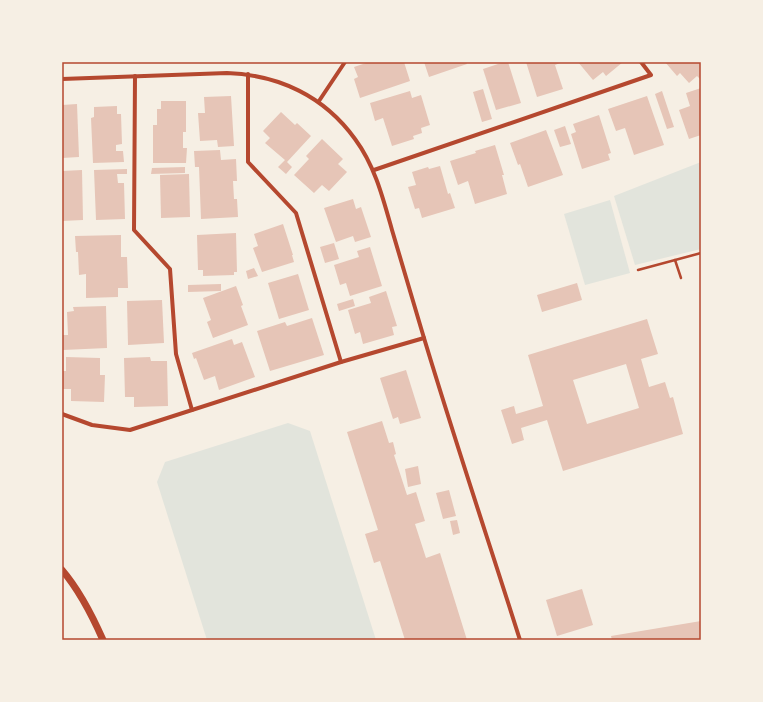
<svg xmlns="http://www.w3.org/2000/svg" width="763" height="702" font-family="'Source Sans 3',sans-serif">
	<style>
		.green { fill: #e2e4dc }
		.building { fill: #e6c5b7; fill-rule: evenodd }
		.lines { fill: none; stroke-linecap: round; stroke-linejoin: round }
		.path { stroke: #b5482f; stroke-width: 2.5 }
		.minor { stroke: #b5482f; stroke-width: 4 }
		.tertiary { stroke: #b5482f; stroke-width: 7 }
		.neatline { fill: none; stroke: #b5482f; stroke-width: 1.5 }
	</style>
	<rect width="100%" height="100%" fill="#f6efe4"/>
	<g class="green">
		<path d="M701,162v87l-66,16 -21,-69z"/>
		<path d="M610,200l20,73 -45,12 -21,-71z"/>
		<path d="M288,423l22,8 66,209h-169l-50,-158 8,-20z"/>
	</g>
	<g class="building">
		<path d="M366,62h38l6,19 -50,17 -6,-19 4,-2 -4,-10 12,-4z"/>
		<path d="M424,62h42l1,2 -38,13z"/>
		<path d="M504,62h4l13,41 -25,7 -13,-41z"/>
		<path d="M526,62h34v1l-5,2 8,24 -26,8z"/>
		<path d="M578,62h45l-17,14 -3,-4 -10,8z"/>
		<path d="M665,62h36v18l-4,-4 -8,7 -9,-10 -3,3z"/>
		<path d="M701,88v47l-12,4 -10,-29 11,-4 -4,-13z"/>
		<path d="M483,89l9,30 -10,3 -9,-30z"/>
		<path d="M410,91l2,7 9,-3 9,30 -9,3 1,5 -9,3 1,3 -22,7 -9,-28 -8,3 -5,-18z"/>
		<path d="M662,91l12,36 -7,2 -12,-35z"/>
		<path d="M231,96l3,50 -16,1 -1,-7 -17,1 -2,-28h7l-1,-16z"/>
		<path d="M647,96l17,49 -30,10 -9,-27 -9,3 -8,-22z"/>
		<path d="M161,101h25v31h-3v16h4l-1,15h-33v-38h4v-16h4z"/>
		<path d="M77,104l2,53 -17,1v-53z"/>
		<path d="M117,106v8h4l1,30 -6,1v6h7l1,11 -31,1 -2,-45 3,-1v-10z"/>
		<path d="M281,112l14,13 2,-2 14,13 -24,26 5,5 -6,7 -8,-7 7,-7 -20,-17 5,-5 -7,-7z"/>
		<path d="M599,115l12,38 -3,1 2,6 -28,9 -11,-35 5,-2 -3,-8z"/>
		<path d="M565,126l6,18 -11,3 -6,-17z"/>
		<path d="M546,130l17,45 -35,12 -8,-23 -2,1 -8,-22z"/>
		<path d="M322,139l21,20 -5,5 9,8 -18,19 -7,-6 -8,8 -20,-18 15,-16 -3,-3z"/>
		<path d="M495,145l9,30h-2l5,19 -32,10 -7,-23 -10,4 -8,-24 26,-8 -1,-2z"/>
		<path d="M220,150l1,10 15,-1 1,22h-4l1,18h3l1,18 -37,2 -2,-52h-4l-1,-16z"/>
		<path d="M440,166l8,28 2,-1 5,15 -33,10 -3,-10 -4,1 -7,-22 8,-2 -4,-13 16,-5 1,2z"/>
		<path d="M185,167v6l-34,1 1,-6z"/>
		<path d="M127,169v5h-10l1,9h6l1,36 -29,1 -2,-50z"/>
		<path d="M82,170l1,50 -21,1v-50z"/>
		<path d="M189,174l1,43 -29,1 -1,-43z"/>
		<path d="M353,199l3,10 5,-2 10,30 -16,5 -2,-6 -17,6 -12,-34z"/>
		<path d="M283,224l10,31h-1l2,7 -32,10 -9,-24 5,-2 -4,-12z"/>
		<path d="M236,233l1,39h-3v3l-31,1v-6h-5l-1,-35z"/>
		<path d="M121,235v22h6l1,31h-10v9l-32,1v-24l-7,1 -1,-23h-2l-1,-16z"/>
		<path d="M334,243l5,16 -14,4 -5,-16z"/>
		<path d="M370,247l12,39 -32,10 -4,-13 -6,2 -6,-20 25,-8 -2,-6z"/>
		<path d="M254,268l4,8 -10,3 -2,-8z"/>
		<path d="M298,274l11,36 -30,9 -11,-36z"/>
		<path d="M577,283l5,17 -40,12 -5,-17z"/>
		<path d="M221,284v7l-33,1v-7z"/>
		<path d="M236,286l7,19 -2,1 7,19 -35,13 -6,-16 4,-2 -8,-22z"/>
		<path d="M386,291l11,35 -5,1 2,8 -31,9 -3,-12 -5,2 -7,-24 23,-7 -2,-6z"/>
		<path d="M353,299l2,7 -16,5 -2,-7z"/>
		<path d="M162,300l2,43 -36,2 -1,-44z"/>
		<path d="M106,306l1,42 -44,2 -1,-15h6l-1,-23 7,-1 -1,-4z"/>
		<path d="M312,318l12,37 -54,16 -13,-40 28,-9 2,4z"/>
		<path d="M647,319l11,35 -17,5 8,28 16,-5 5,16 3,-1 10,37 -120,37 -16,-51 -26,8 3,12 -12,4 -11,-34 13,-4 2,8 27,-8 -15,-51zM626,364l13,44 -52,16 -14,-44z"/>
		<path d="M232,339l2,6 8,-3 13,35 -36,13 -4,-14 -11,4 -8,-22 -2,1 -2,-6z"/>
		<path d="M66,357l34,1v17h5l-1,27 -33,-1v-12h-9l1,-18h3z"/>
		<path d="M150,357l1,4h16l1,45 -34,1v-10h-9l-1,-39z"/>
		<path d="M406,370l15,48 -21,6 -2,-7 -5,2 -13,-41z"/>
		<path d="M382,421l7,22 4,-1 3,12 -2,1 13,40 9,-3 9,29 -10,3 11,34 14,-5 27,87h-62l-25,-79 -6,2 -9,-29 13,-4 -31,-98z"/>
		<path d="M418,466l3,18 -13,3 -3,-18z"/>
		<path d="M449,490l7,26 -13,3 -7,-26z"/>
		<path d="M457,520l3,13 -7,2 -3,-14z"/>
		<path d="M582,589l11,36 -36,11 -11,-36z"/>
		<path d="M701,621v19h-89l-1,-4z"/>
	</g>
	<g class="lines">
		<g class="path">
			<path d="M675,260l6,18"/>
			<path d="M638,270l63,-17"/>
		</g>
		<g class="minor">
			<path d="M248,74v88l48,51 45,149"/>
			<path d="M135,76l-1,154 36,39 6,85 16,56"/>
			<path d="M62,79l165,-6c52,2 97,23 128,66 20,27 28,59 37,91 10,33 19,65 29,98 31,104 66,208 99,312"/>
			<path d="M319,101l26,-39"/>
			<path d="M374,170l277,-95 -10,-13"/>
			<path d="M62,414l30,11 38,5 211,-68 83,-24"/>
		</g>
		<path class="tertiary" d="M62,570c18,21 30,45 41,70"/>
	</g>
	<rect width="763" height="702" fill="none" stroke="#f6efe4" stroke-width="126"/>
	<rect x="63" y="63" width="637" height="576" class="neatline"/>
</svg>
